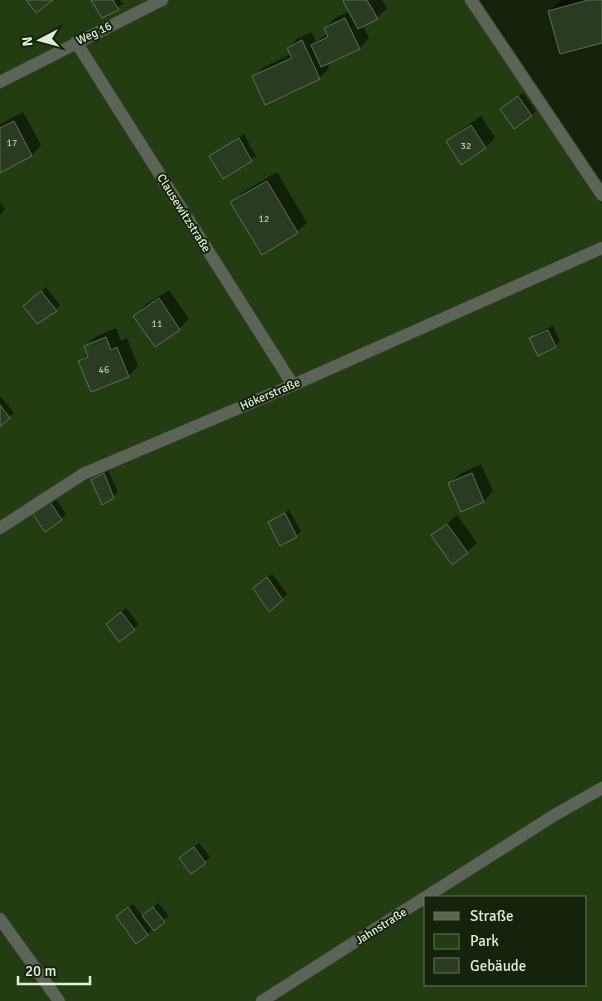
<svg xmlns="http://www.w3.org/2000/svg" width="602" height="1001" font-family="Signika,sans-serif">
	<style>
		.green { fill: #233c12; fill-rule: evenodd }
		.shadow { fill: #0007 }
		.building { fill: #2b3b21; stroke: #5d7053 }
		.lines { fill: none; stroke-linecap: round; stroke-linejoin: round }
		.minor-casing { stroke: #313f27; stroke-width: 14 }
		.minor { stroke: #5c6457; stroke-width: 12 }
		.labels { text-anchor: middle; stroke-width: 4; stroke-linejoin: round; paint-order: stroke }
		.number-label { font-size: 10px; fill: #b4c0ac }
		.street-label { font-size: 12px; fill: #e1ecdb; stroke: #14230a }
	</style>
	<rect width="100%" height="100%" fill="#14230a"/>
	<path class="green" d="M0,0h465l137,204v797h-602zM426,897h160v88h-160z"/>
	<g class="shadow">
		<path d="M93,0h27l3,4 -21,13z"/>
		<path d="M345,0h37l5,8 -10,10 -14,7 6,13 -9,10 -33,15 2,6 -10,9 -65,-1 10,-10 27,-13 -3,-6 10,-10 14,-6 4,10 12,-9 -2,-5 9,-10 15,-7z"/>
		<path d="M561,0h41v41l-53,-29z"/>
		<path d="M523,93l13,18 -4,4 -26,-10z"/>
		<path d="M23,112l18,33 -9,10 -32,16v-47z"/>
		<path d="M481,116l14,22 -9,9 -38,-6 10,-9z"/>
		<path d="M244,134l12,22 -32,21 -13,-21z"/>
		<path d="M277,172l30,51 -10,9 -65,-29 10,-10z"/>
		<path d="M0,203l5,6 -5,6z"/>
		<path d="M46,287l14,18 -4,5 -26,-9z"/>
		<path d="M169,290l20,29 -10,10 -44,-13 9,-10z"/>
		<path d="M553,326l7,15 -5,5 -24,-8 4,-4z"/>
		<path d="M116,328l5,13 6,-3 11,28 -9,10 -37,15 -12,-30 8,-8 -3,-7 10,-9z"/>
		<path d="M0,396l14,17 -14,12z"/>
		<path d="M481,464l12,27 -9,10 -22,9 -12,-27 10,-9z"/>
		<path d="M108,470l10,22 -5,5 -21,-17z"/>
		<path d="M55,498l11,16 -5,5 -26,-4z"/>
		<path d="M289,510l12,21 -5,5 -27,-13z"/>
		<path d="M457,515l20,28 -10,9 -35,-16z"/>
		<path d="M272,574l15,20 -17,16 -11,-27z"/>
		<path d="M126,608l12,16 -4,5 -22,-9z"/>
		<path d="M199,843l11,14 -18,15 -7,-18z"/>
		<path d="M158,903l11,13 -22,18 -25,-22 11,-8 10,13z"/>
	</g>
	<g class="building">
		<path d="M26,0h27l-17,13z"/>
		<path d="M91,0h22l6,10 -17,8z"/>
		<path d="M344,0h23l11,19 -20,10 -15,-28z"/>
		<path d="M588,0h14v43l-42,11 -12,-43z"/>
		<path d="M345,18l15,31 -39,18 -10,-22 17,-8 -4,-9z"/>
		<path d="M302,40l18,39 -55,26 -13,-29 40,-18 -5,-10z"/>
		<path d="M518,96l14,20 -18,13 -14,-20z"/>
		<path d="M14,121l18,35 -32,17v-45z"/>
		<path d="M471,125l15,23 -25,17 -15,-24z"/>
		<path d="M239,138l13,23 -29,18 -14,-23z"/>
		<path d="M267,181l31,52 -36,22 -32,-53z"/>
		<path d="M41,291l16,20 -20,13 -14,-18z"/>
		<path d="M159,298l21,32 -25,17 -22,-31z"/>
		<path d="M548,330l8,17 -18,9 -9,-18z"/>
		<path d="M106,337l5,13 6,-3 12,30 -38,15 -13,-31 10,-4 -4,-11z"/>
		<path d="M0,405l10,13 -10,9z"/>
		<path d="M104,473l10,25 -12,7 -11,-25z"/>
		<path d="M472,473l12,29 -23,10 -13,-29z"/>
		<path d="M50,502l12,18 -17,12 -12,-18z"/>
		<path d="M285,513l12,24 -17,9 -12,-24z"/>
		<path d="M447,524l21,29 -16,12 -21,-30z"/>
		<path d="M267,577l16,23 -14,12 -16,-24z"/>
		<path d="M121,612l14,18 -16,12 -13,-18z"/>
		<path d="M194,847l12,16 -15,11 -12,-16z"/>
		<path d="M128,907l20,28 -12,9 -20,-28z"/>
		<path d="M153,907l12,15 -11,9 -12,-15z"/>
	</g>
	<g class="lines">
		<g class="minor-casing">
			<g id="minor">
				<path d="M471,0l131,195"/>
				<path d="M76,42l217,343"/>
				<path d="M0,82l162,-82"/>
				<path d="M0,528l83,-54 210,-89 309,-137"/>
				<path d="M0,919l59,82"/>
				<path d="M262,1001l291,-185 49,-28"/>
			</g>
		</g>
		<use href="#minor" class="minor"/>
	</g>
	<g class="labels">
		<g class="number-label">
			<text x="12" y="146">17</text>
			<text x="466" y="149">32</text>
			<text x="264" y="222">12</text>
			<text x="157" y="327">11</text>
			<text x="104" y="373">46</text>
		</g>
		<g class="street-label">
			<text transform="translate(94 33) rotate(-26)" y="4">Weg 16</text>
			<text transform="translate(184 213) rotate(58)" y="4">Clausewitzstraße</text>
			<text transform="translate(270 394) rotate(-23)" y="4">Hökerstraße</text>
			<text transform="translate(381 926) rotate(-32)" y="4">Jahnstraße</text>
		</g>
	</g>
	<rect x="424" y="896" width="162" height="90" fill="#14230a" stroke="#66735e"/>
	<rect x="434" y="912" width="25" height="8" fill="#5c6457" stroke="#66735e"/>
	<text x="470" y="921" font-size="15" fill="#e1ecdb">Straße</text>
	<rect x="434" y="934" width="25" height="15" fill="#233c12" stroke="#66735e"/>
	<text x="470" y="946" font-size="15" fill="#e1ecdb">Park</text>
	<rect x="434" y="958" width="25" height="15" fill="#2b3b21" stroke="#66735e"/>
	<text x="470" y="971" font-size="15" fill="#e1ecdb">Gebäude</text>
	<g transform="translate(40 40) rotate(264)" stroke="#14230a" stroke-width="4" paint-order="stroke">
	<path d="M0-4L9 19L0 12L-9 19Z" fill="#e1ecdb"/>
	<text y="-8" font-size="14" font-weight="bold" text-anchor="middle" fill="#e1ecdb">N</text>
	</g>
	<path d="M18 976v8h72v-8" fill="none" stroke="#e1ecdb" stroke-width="2.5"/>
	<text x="25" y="976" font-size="15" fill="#e1ecdb" stroke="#14230a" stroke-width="4" paint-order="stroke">20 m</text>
</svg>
